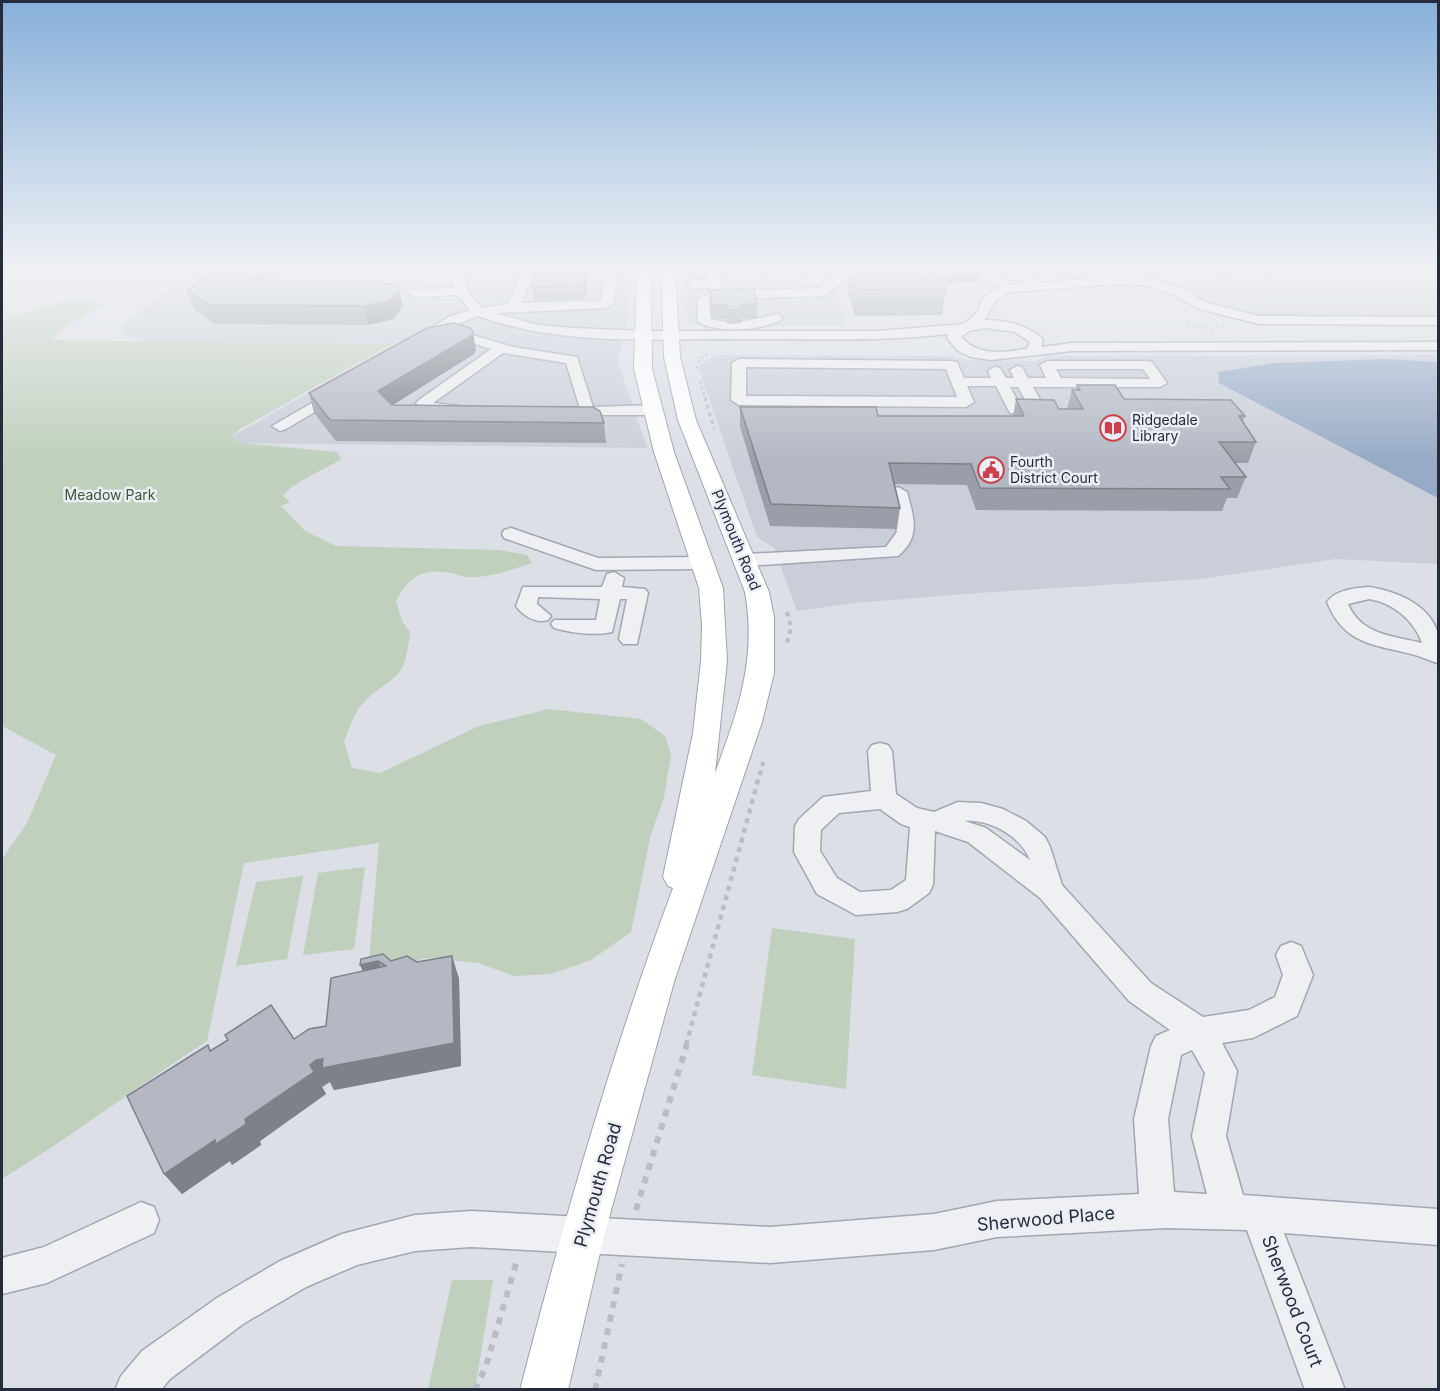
<svg xmlns="http://www.w3.org/2000/svg" width="1440" height="1391" font-family="Inter,sans-serif">
	<style>
		.built { fill: #caced8 }
		.green { fill: #c0d0bd }
		.water { fill: #97aac6 }
		.lines { fill: none; stroke-linecap: round; stroke-linejoin: round }
		.minor-casing { stroke: #a2a6b0; stroke-width: 3 }
		.major-casing { stroke: #9ba3b1; stroke-width: 2 }
		.path-far4 { stroke: #babdc4; stroke-width: 2; stroke-dasharray: 3 3; stroke-linecap: butt }
		.path-far3 { stroke: #babdc4; stroke-width: 3; stroke-dasharray: 4 4; stroke-linecap: butt }
		.path-far2 { stroke: #babdc4; stroke-width: 4; stroke-dasharray: 4.5 4.5; stroke-linecap: butt }
		.path-far1 { stroke: #babdc4; stroke-width: 4.5; stroke-dasharray: 5 5; stroke-linecap: butt }
		.path { stroke: #babdc4; stroke-width: 6; stroke-dasharray: 7 7; stroke-linecap: butt }
		.minor { fill: #eef0f4; fill-rule: evenodd }
		.major { fill: #fff; fill-rule: evenodd }
		.wall { fill: #9a9ea8; fill-rule: evenodd }
		.shaded-wall { fill: #7d8188 }
		.building { fill: #b3b8c3; stroke: #7d8188; stroke-width: 1.5 }
		.labels { text-anchor: middle; stroke-width: 5; stroke-linejoin: round; paint-order: stroke }
		.far-poi-label { font-size: 14px; fill: #262c3c; stroke: #ebeef4; text-anchor: start }
		.far-park-label { font-size: 14px; fill: #385734; stroke: #ebeef4 }
		.street-label { font-size: 15px; fill: #262c3c; stroke: #ebeef4 }
		.near-street-label { font-size: 18px; fill: #262c3c; stroke: #ebeef4 }
	</style>
	<rect width="100%" height="100%" fill="#dcdfe6"/>
	<g class="built">
		<path d="M193,268h441l1,6 -17,88 29,86 -405,-5 -11,-6 163,-93 -247,-3 -21,-5 -6,-7z"/>
		<path d="M680,268h186l-29,24 9,34h-149l-8,-5 -7,-20 2,-17z"/>
		<path d="M967,268h471v58l-163,-2 -138,-40 -22,-1 -90,9 -34,-5z"/>
		<path d="M714,355l239,1 12,4 71,1 12,-5 390,-1v209l-102,-5 -135,20 -223,14 -123,10 -58,8 -23,-63 -17,-11 -59,-170z"/>
	</g>
	<g class="green">
		<path d="M94,301l10,4 -39,22 -13,13 340,4 -152,85 -9,8 11,6 95,9 4,7c-16,11 -49,23 -58,37l7,6 -9,4 24,25 31,15 163,4 28,5 5,8c-21,7 -42,15 -64,14 -8,-1 -16,-5 -24,-5 -26,-2 -36,7 -48,29l6,20 8,11c-6,53 -14,39 -47,71 -9,9 -14,27 -19,38l8,27 28,5 99,-47 70,-17 92,10 24,17 6,19 -7,42 -14,41 -19,94 -40,28 -40,14 -37,2 -36,-13 -51,-5 -59,13 11,-128 -135,20 -37,178c-69,45 -135,95 -205,138v-320l25,-36 29,-68 -54,-29v-406l59,-18z"/>
		<path d="M365,867l-11,82 -51,6 15,-82z"/>
		<path d="M303,876l-16,83 -51,7 20,-84z"/>
		<path d="M772,928l83,11 -9,150 -94,-14z"/>
		<path d="M452,1280h41l-18,109h-47z"/>
	</g>
	<path class="water" d="M1386,359l52,3v136l-219,-115 -1,-11 57,-9z"/>
	<g class="lines">
		<g class="minor-casing">
			<g id="minor">
				<path d="M448,268h12l9,26 13,14 26,-4 16,-36h12l-15,35 80,-2 5,-33h12l-4,35 -7,5 -113,5 44,12 34,3 72,3h235l85,-7 15,-13c0,-12 10,-18 20,-23l-25,-20h14l23,17 13,-1 -22,-16h15l21,15 82,-7 30,3 32,10 25,14 52,13 179,1v8l-179,-1 -60,-15 -25,-14 -25,-9 -29,-2 -110,8 -13,7 -13,21c21,0 41,4 58,18v9l30,-4 366,-1v8l-366,1 -81,9 -20,-3 -13,-6 -11,-13 1,-4c-69,8 -139,5 -209,5 -87,0 -177,7 -261,-23l-30,12 65,19 64,10 16,50 59,-2 8,5 -8,5h-70l-16,-52 -63,-10 -70,50 27,3 3,3 -3,3c-14,4 -34,3 -44,-9l3,-3 72,-51 -62,-20 20,-12 21,-7 -12,-15 -44,2 -6,-4 6,-4 40,-1zM986,328l29,4 15,10 -3,7c-23,3 -49,8 -66,-12l8,-6z"/>
				<path d="M705,268h12l4,23 100,-3 2,-1 -10,-3 -15,-16h13l10,10 9,4 17,-14h14l-37,28 -106,3 -9,3 2,17c21,7 45,0 66,-5l6,4c-13,12 -71,17 -85,3l-1,-21 13,-7 -1,-5h-17l-6,-4 6,-4h15z"/>
				<path d="M739,359l213,2 5,1 7,16h27l-3,-7 7,-4 5,1 6,10h8l-4,-8 7,-4 5,1 6,11h18l-6,-13 7,-4h100l5,1 15,21 -7,4h-127l13,23 -8,5 -28,-2 -14,-27h-29l7,16 -8,5 -227,-2 -8,-5 1,-37zM746,367l200,2 11,28 -211,-1zM1056,369h87l7,10 -89,-1zM1010,387h8l10,18h-8z"/>
				<path d="M340,387l7,4 -2,3 -59,35 -6,2 -8,-5z"/>
				<path d="M898,487l9,5c7,26 14,45 -9,64l-152,10 -10,-6 10,-6 140,-7 11,-15 -8,-40z"/>
				<path d="M511,528l87,30 103,-1 10,6 -10,6 -105,1 -92,-32 -2,-4 2,-4z"/>
				<path d="M614,572l10,6 -2,9 23,2 3,4 -11,51h-14l-4,-5 8,-40h-7l-8,33c-16,4 -41,1 -58,-4l-3,-4 3,-4h42l4,-21 -62,-2 -1,7 14,12 -3,4c-12,4 -25,-4 -32,-14l7,-19h79l5,-13z"/>
				<path d="M1369,587c26,4 61,17 69,47 2,8 0,20 0,29 -9,-2 -17,-7 -27,-9 -39,-10 -67,-10 -84,-52 8,-12 28,-14 42,-15zM1369,599c24,4 45,21 53,44 -29,-7 -61,-8 -74,-39z"/>
				<path d="M880,743l8,2 4,6 4,43 21,14 17,4 24,-10 23,1 22,6 23,12 19,16 5,10 12,38 89,98 52,34 46,-7 26,-13 8,-22 -7,-20 5,-9 10,-4 10,4 12,29 -16,41 -44,22 -31,5 15,28 -11,65 17,59 195,14v36l-154,-12 61,157h-40l-58,-160 -81,-2 -169,9 -63,13 -164,13 -299,-16 -56,4 -58,14 -51,22 -63,37 -73,55 -9,11h-46l6,-14 21,-25 75,-53 63,-37 62,-27 73,-19 56,-4 299,16 164,-13 63,-13 142,-7 -5,-75 17,-73 5,-10 14,-6 -41,-29 -89,-103 -72,-56 -33,-11 -2,54 -4,8 -22,16 -10,3 -41,3 -39,-21 -23,-42 1,-26 4,-7 24,-22 48,-6 -3,-40 4,-6zM880,809l21,15 9,3 -4,53 -15,10 -31,2 -23,-14 -17,-27 1,-21 18,-17zM965,821c24,-2 56,15 65,39l-44,-32zM1192,1050l13,23 -13,63 15,58 -33,-2 -6,-73 13,-64z"/>
				<path d="M141,1202l13,5 5,13 -5,13 -107,50 -45,11v-36l42,-11z"/>
			</g>
		</g>
		<g class="major-casing">
			<path id="major" d="M637,268h14l1,101 22,83 49,136 4,73 -12,112c23,-62 42,-114 30,-181l-67,-172 -14,-63 -3,-89h14l5,89 16,63 73,172 5,25v56l-12,49 -88,260 -70,254 -36,154h-48c44,-170 92,-338 153,-502l-5,-2 -5,-9 30,-144 8,-72 1,-36 -3,-37 -45,-136 -20,-83z"/>
		</g>
		<g class="path-far4">
			<path d="M1208,293l7,-5 -2,-4 11,-5 12,-11"/>
			<path d="M1187,323l22,6 15,-3"/>
			<path d="M696,369l4,-11 12,-6"/>
			<path d="M700,381l5,17"/>
		</g>
		<path class="path-far3" d="M705,397l9,32"/>
		<g class="path-far2">
			<path d="M787,612l4,16 -4,15"/>
			<path d="M760,775l4,-16"/>
		</g>
		<path class="path-far1" d="M686,1045l74,-272"/>
		<g class="path">
			<path d="M636,1210l51,-166"/>
			<path d="M475,1390l11,-24 31,-106"/>
			<path d="M595,1390l27,-126"/>
		</g>
		<use href="#minor" class="minor"/>
		<use href="#major" class="major"/>
	</g>
	<g class="wall">
		<path d="M214,268h64l-14,14 135,7 4,18 -10,12 -25,6 -153,-1 -21,-15 -7,-18z"/>
		<path d="M536,268h53l-4,31 -51,2 -2,-14z"/>
		<path d="M848,268h132l-2,13 -32,3 -6,-5 6,10 -4,26 -87,1 -8,-25zM928,269l8,6h-25l7,-5z"/>
		<path d="M710,290l47,14v14h-15v5l-15,1 -1,-5h-15z"/>
		<path d="M476,351l-2,3 -81,51 211,18 2,20 -270,-2 -22,-28 -5,-20z"/>
		<path d="M1077,385l47,14 121,17 -2,5 13,21 -8,21h-13l11,14 -9,21h-10l-5,13 -246,-1 -9,-25 -72,-1 5,24 -3,21 -127,-3 -30,-99v-20l138,9h135l3,-17 43,10h8l5,-19h4z"/>
		<path d="M452,956l7,23 2,87 -127,24 -4,-8h-2l-6,5 4,7 -66,47 1,4 -29,20 -2,-4 -48,33 -18,-20 47,-123 83,-12 32,-13 37,-55 -2,-12 56,3z"/>
	</g>
	<g class="shaded-wall">
		<path d="M255,268h23l-25,25 -5,-17z"/>
		<path d="M586,268h3l-4,31 -1,-13z"/>
		<path d="M892,268h36v1l-10,1 -24,20 -5,-20z"/>
		<path d="M948,268h32l-2,13 -32,3z"/>
		<path d="M399,289l4,18 -10,12 -25,6 -4,-19z"/>
		<path d="M473,332l3,19 -2,3 -91,57 -5,-20z"/>
		<path d="M452,956l7,23 2,87 -127,24 -4,-8 -8,5 -12,-22z"/>
		<path d="M378,961l10,23 -18,4 -10,-23z"/>
		<path d="M314,1072l12,22 -66,47 1,4 -29,20 -2,-4 -48,33 -18,-20z"/>
	</g>
	<g class="building">
		<path d="M214,268h41l-7,8 9,6h116l23,3 3,4 -10,12 -25,5 -155,-1 -22,-14z"/>
		<path d="M536,268h50l-2,18 -52,1z"/>
		<path d="M849,268h43l-3,2 3,6 46,-1 8,14 -89,1z"/>
		<path d="M754,289l3,15 -16,1 1,5h-15l-1,-5h-15l-1,-15z"/>
		<path d="M454,323l16,5 3,4 -2,4 -93,55 14,14 201,2 7,4 4,12 -274,-3 -21,-27 118,-65z"/>
		<path d="M1077,385h38l9,14 107,1 14,16h-6l17,26h-37l27,35h-25l9,12 -250,-1 -9,-24 -82,-1 11,45 -129,-4 -31,-97h136l2,9h146l-8,-17 38,1 5,9h24l-11,-19h8z"/>
		<path d="M383,954l8,7 16,-5 10,6 35,-6 2,87 -132,25 1,-9 -7,1 -6,5 4,7 -69,47 1,5 -30,20 -1,-4 -51,34 -37,-78 81,-51 2,6 18,-11 -3,-5 46,-30 23,34 15,-10 17,-3 5,-48 55,-12 -8,-5 -18,4 1,-6z"/>
	</g>
	<linearGradient id="sky" x2="0" y2="1"><stop stop-color="#87b0da"/><stop offset="0.58" stop-color="#eff1f4"/><stop offset="1" stop-color="#eff1f4" stop-opacity="0"/></linearGradient>
	<rect width="1440" height="463" fill="url(#sky)"/>
	<defs>
		<g id="library-ring" transform="scale(1.35)"><circle r="9.5" fill="#ebeef4" stroke="#cb404b" stroke-width="1.5"/><path d="M-6-4Q-3-5.5-.7-3.5V5Q-3 3-6 4ZM6-4Q3-5.5 .7-3.5V5Q3 3 6 4Z" fill="#cb404b"/></g>
		<g id="civic-ring" transform="scale(1.35)"><circle r="9.5" fill="#ebeef4" stroke="#cb404b" stroke-width="1.5"/><path d="M-.6-6.5H3V-4.5H.6V-3L4-1V1h2V6H-6V1h2V-1L-.6-3ZM-1.2 2.5V6h2.4V2.5Z" fill="#cb404b"/></g>
	</defs>
	<g fill-rule="evenodd">
		<use href="#library-ring" x="1113" y="428"/>
		<use href="#civic-ring" x="991" y="470"/>
	</g>
	<g class="labels">
		<g class="far-poi-label">
			<text x="1132" y="425">Ridgedale<tspan x="1132" dy="16">Library</tspan></text>
			<text x="1010" y="467">Fourth<tspan x="1010" dy="16">District Court</tspan></text>
		</g>
		<g class="far-park-label">
			<text x="110" y="500">Meadow Park</text>
		</g>
		<g class="street-label">
			<text transform="translate(736 540) rotate(68)" y="5">Plymouth Road</text>
		</g>
		<g class="near-street-label">
			<text transform="translate(598 1185) rotate(-74)" y="6">Plymouth Road</text>
			<text transform="translate(1046 1219) rotate(-5)" y="6">Sherwood Place</text>
			<text transform="translate(1292 1301) rotate(69)" y="6">Sherwood Court</text>
		</g>
	</g>
	<rect width="1440" height="1391" fill="none" stroke="#262c3c" stroke-width="6"/>
</svg>
